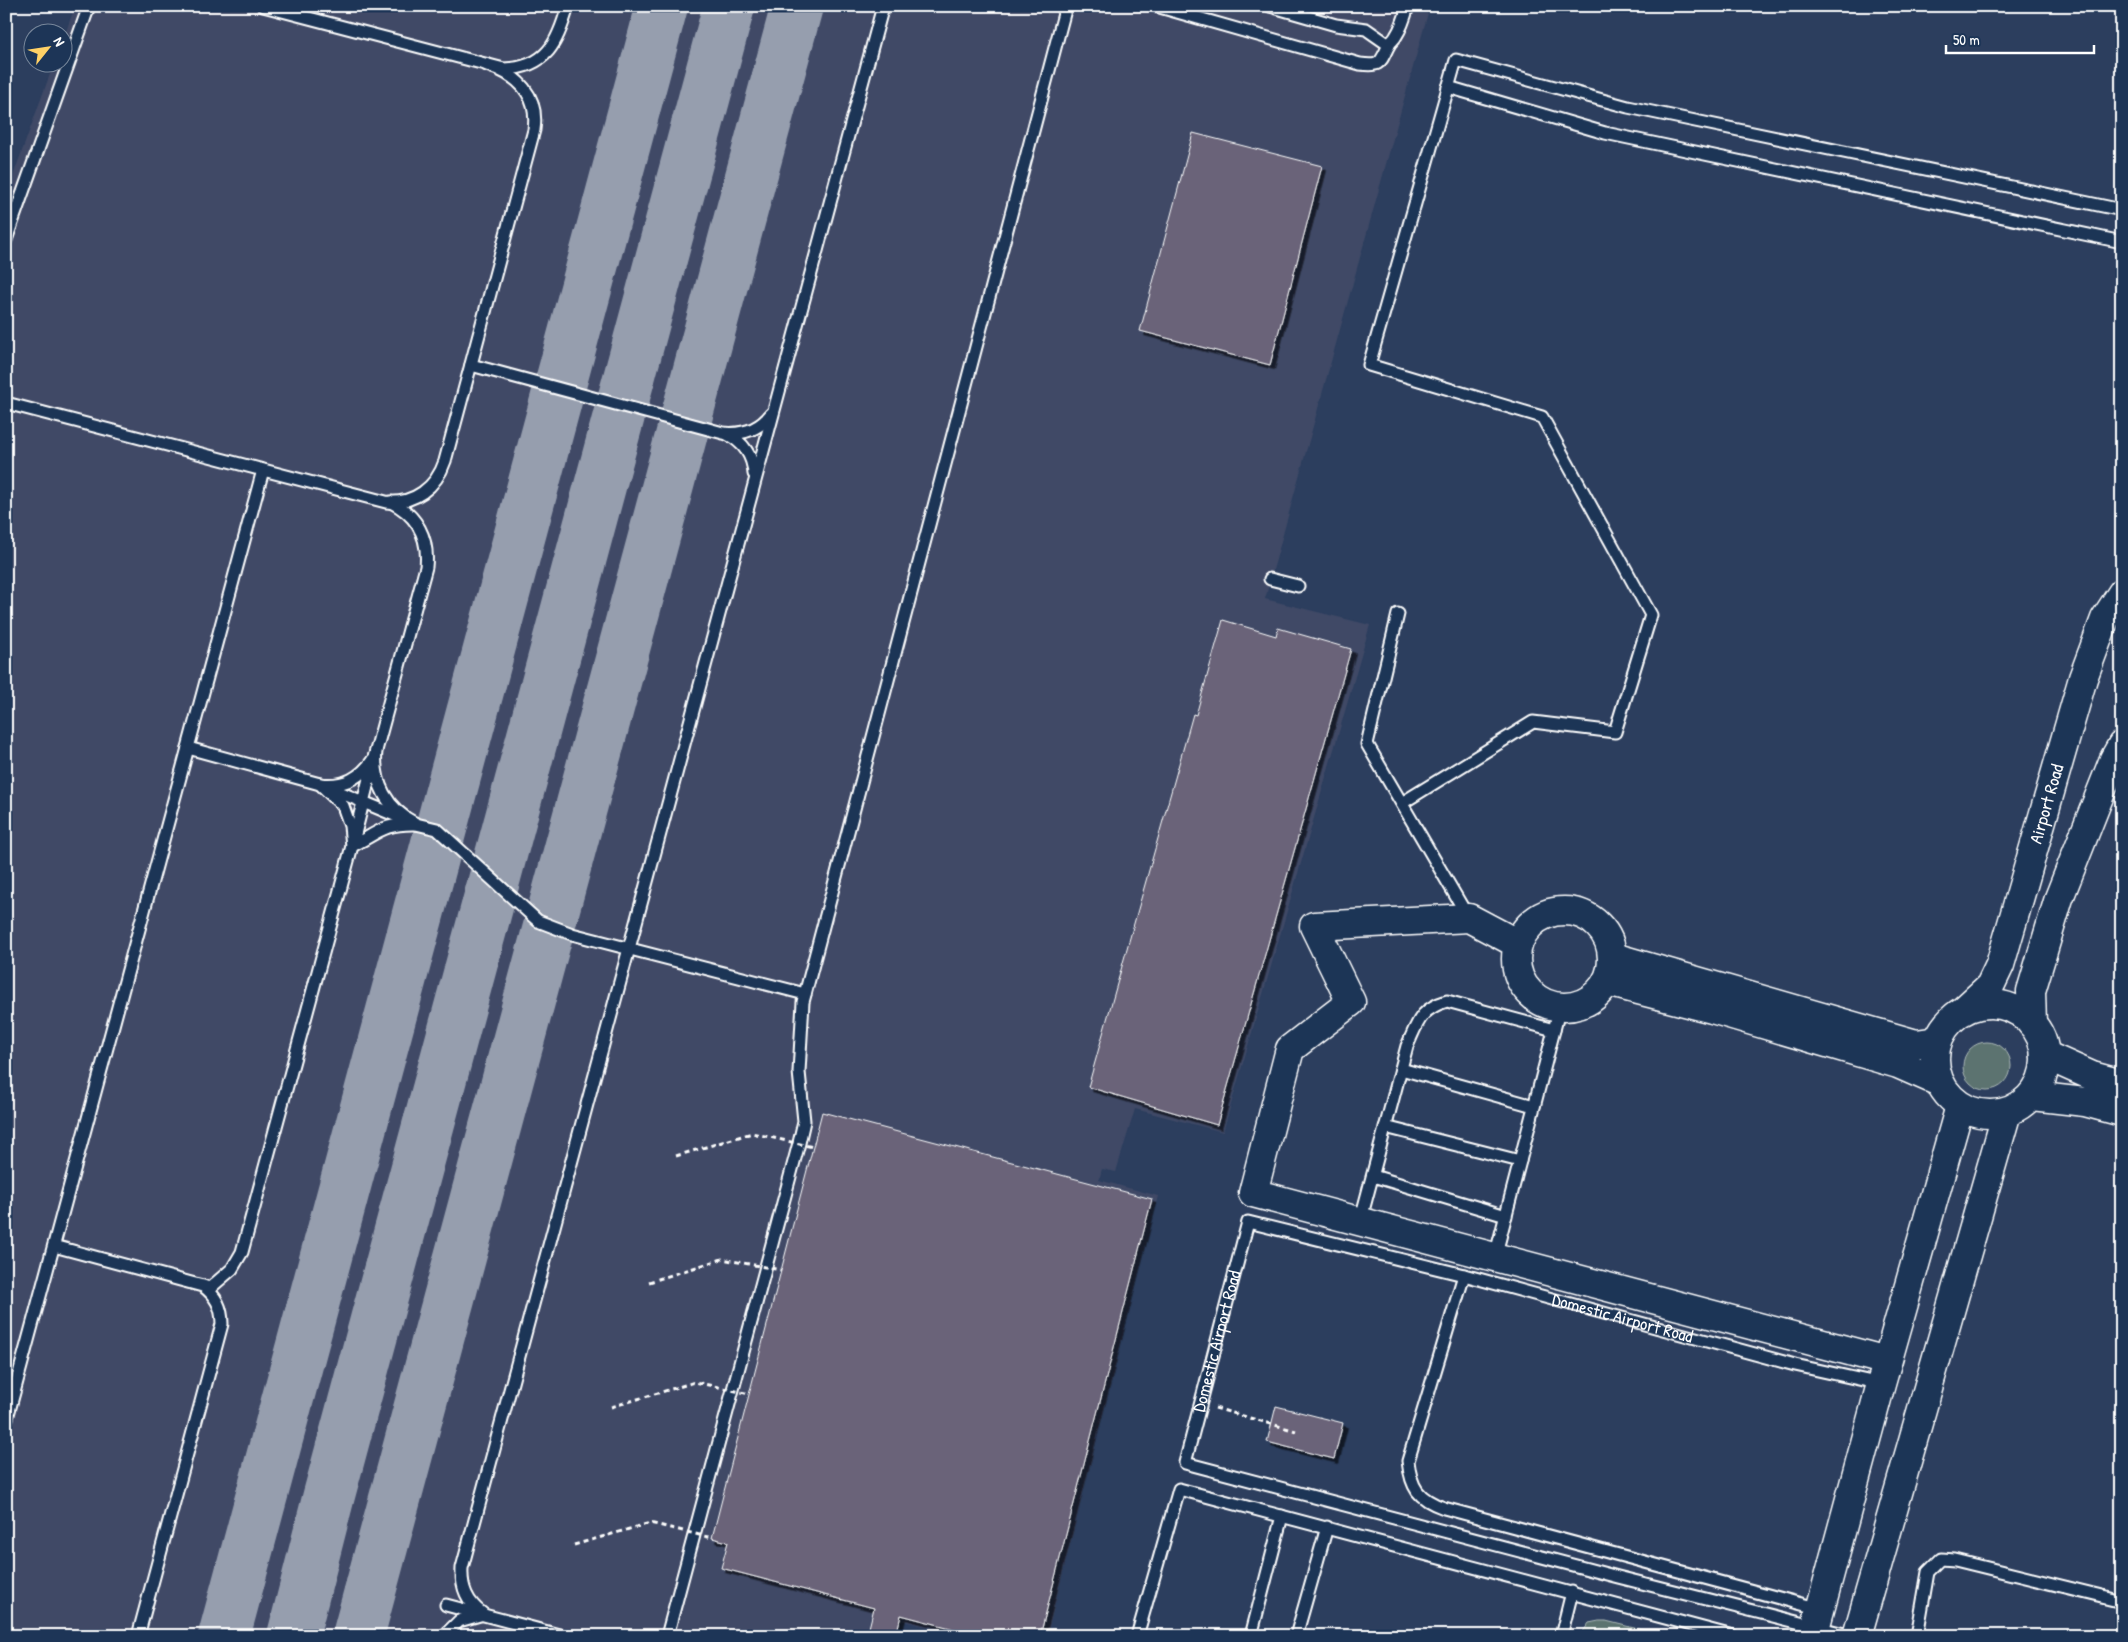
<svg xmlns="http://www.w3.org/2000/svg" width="2128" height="1642" font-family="'Patrick Hand',sans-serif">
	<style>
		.built { fill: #3f4966 }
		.green { fill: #5b736f; stroke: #adb9b7 }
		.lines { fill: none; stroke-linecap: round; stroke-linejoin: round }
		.taxiway { stroke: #969eae; stroke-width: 52 }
		.building { fill: #6a6479; stroke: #fff; filter: url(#shadow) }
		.lane-casing { stroke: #fff; stroke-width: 15 }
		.secondary-casing { stroke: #fff; stroke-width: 31 }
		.path { stroke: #fff; stroke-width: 3; stroke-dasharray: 5 4; stroke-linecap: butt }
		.lane { stroke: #1d3557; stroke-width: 11 }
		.secondary { stroke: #1d3557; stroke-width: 28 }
		.path-bridge { stroke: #fff; stroke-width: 3; stroke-dasharray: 5 4; stroke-linecap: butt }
		.labels { text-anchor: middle; stroke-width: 4; stroke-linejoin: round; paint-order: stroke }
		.street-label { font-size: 18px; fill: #fff; stroke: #1d3557 }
	</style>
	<defs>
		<filter id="shadow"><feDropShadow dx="4.5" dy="4.5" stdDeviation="0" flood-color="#0009"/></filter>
	</defs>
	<rect width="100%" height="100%" fill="#2c3e5e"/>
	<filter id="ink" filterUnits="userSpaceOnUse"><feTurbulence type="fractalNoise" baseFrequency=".02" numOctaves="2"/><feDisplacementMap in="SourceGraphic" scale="10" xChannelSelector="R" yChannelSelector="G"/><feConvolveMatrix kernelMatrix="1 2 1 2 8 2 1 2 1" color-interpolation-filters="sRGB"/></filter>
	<g filter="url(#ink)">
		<path class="built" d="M75,6h1355l-165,593 105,26 -147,507 -88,-23 -19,63 -14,-3 -3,11 59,16 -111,440h-83l-72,-18 -5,18h-881v-1441l48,-132 8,-1 1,-22z"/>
		<g class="green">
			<circle cx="1987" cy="1066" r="24"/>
			<path d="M1599,1621h7l60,15h-86l9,-13z"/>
		</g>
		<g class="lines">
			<g class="taxiway">
				<path d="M224,1636l438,-1630"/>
				<path d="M293,1636l36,-141 400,-1489"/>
				<path d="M358,1636l439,-1630"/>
			</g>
		</g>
		<g class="building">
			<path d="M1193,133l129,33 -52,199 -130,-34z"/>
			<path d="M1223,620l53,16 2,-8 73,21 -134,476 -129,-38 105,-373 3,1z"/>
			<path d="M822,1112l330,87 -112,437h-59l-80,-21 -5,21h-29l7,-28 -153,-40 7,-26 -16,-4z"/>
			<path d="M1276,1406l67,17 -9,36 -67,-17z"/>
		</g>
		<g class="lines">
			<g class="lane-casing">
				<g id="lane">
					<path d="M263,6l241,63c43,-1 54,-27 64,-63"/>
					<path d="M1156,6l204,58c22,3 20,-2 29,-19 1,-3 5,-5 7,-9 6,-9 9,-19 12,-30"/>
					<path d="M1270,6l66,19 30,4 23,16"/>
					<path d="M1448,87l157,46 517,109"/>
					<path d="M6,240l83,-234"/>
					<path d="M471,365l252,68c20,2 36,-3 48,-19"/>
					<path d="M6,403l380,99c28,2 50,-14 59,-41l89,-331c5,-35 -16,-55 -47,-65"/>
					<path d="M727,434c16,8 26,22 27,40"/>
					<path d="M391,502c26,13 38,36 35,65l-52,191c-13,20 -30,29 -54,26l96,40 21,5 101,92 34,13 233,60"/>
					<path d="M1270,579l28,7"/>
					<path d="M1398,614l-31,130 101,173"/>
					<path d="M376,751c-3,32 11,58 40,73 -32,-1 -38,9 -64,22z"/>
					<path d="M1402,803l131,-81 82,10 36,-117 -109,-198 -173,-52 87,-305 172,47 494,103"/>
					<path d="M1401,1069l133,37"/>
					<path d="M1385,1127l135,34"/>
					<path d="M1373,1176l133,40"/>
					<path d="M1360,1222l47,-176c11,-24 13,-37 40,-45l107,29"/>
					<path d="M54,1246l156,42 22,-19 10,-17 110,-406 -2,-20 -7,-20 -23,-22 -132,-36"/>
					<path d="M1495,1257l65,-250"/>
					<path d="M1464,1275l-56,186c3,27 10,38 36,47l376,101"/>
					<path d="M6,1422l257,-952"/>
					<path d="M446,1605l117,31"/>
					<path d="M483,1614c-16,-12 -22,-26 -21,-46l421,-1562"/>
					<path d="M138,1636l84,-312c0,-17 -6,-28 -19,-38"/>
					<path d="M444,1636l15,-15 21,-6"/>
					<path d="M667,1636l132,-493 5,-22 -5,-49 4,-70 263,-996"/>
					<path d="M1137,1636l42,-147 554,147"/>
					<path d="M1251,1636l31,-120"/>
					<path d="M1296,1636l31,-109"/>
					<path d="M1561,1636l11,-44"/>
					<path id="s1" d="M1852,1636l-234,-59 -433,-114 63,-241 216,53 331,90 86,19"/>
					<path d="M1917,1636l11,-64 13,-13 14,1 167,41"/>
				</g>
			</g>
			<g class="secondary-casing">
				<g id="secondary">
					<circle cx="1564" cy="959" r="48"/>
					<path d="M1518,944l-49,-26 -155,8 37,76 -61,47 -37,144 634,168"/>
					<path d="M1613,957l303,87 21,-3"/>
					<path d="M1607,982l105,27 186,55 41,18"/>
					<circle cx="1990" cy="1059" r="55"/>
					<path id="s2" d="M1965,1009l25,-23 10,-21 83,-287 22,-59 17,-26"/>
					<path d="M2032,1024l-1,-33 28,-93 55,-139 8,-14"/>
					<path d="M2045,1055l47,21 30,8"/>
					<path d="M2032,1096l53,6 37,10"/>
					<path d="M1813,1636l68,-252 79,-278"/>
					<path d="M1857,1636l150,-524"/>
				</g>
			</g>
			<path class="path" d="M1215,1408l81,23"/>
			<use href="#lane" class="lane"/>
			<use href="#secondary" class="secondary"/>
			<g class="path-bridge">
				<path d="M676,1156l76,-23 61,14"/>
				<path d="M649,1282l73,-23 59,11"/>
				<path d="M611,1407l84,-25 55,12"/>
				<path d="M574,1545l76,-22 62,15"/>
			</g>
		</g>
	</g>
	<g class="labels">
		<g class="street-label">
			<text dy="6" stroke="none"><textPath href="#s2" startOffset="225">Airport Road</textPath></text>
			<text dy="6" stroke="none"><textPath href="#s1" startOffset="1325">Domestic Airport Road</textPath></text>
			<text dy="6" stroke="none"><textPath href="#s1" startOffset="815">Domestic Airport Road</textPath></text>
		</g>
	</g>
	<rect width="2128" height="1642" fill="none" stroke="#1d3557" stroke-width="25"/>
	<rect x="12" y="12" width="2103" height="1617" fill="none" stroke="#fff" stroke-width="2" filter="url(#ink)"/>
	<g transform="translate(48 48) rotate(60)"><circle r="24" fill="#1d3557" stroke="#77869a"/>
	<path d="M0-4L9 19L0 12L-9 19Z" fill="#ffd166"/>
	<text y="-8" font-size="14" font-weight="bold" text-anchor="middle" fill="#ffffff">N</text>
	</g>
	<path d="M1946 45v8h148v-8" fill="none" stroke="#ffffff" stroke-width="2.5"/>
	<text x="1953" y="45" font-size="15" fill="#ffffff" stroke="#1d3557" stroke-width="4" paint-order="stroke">50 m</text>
</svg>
